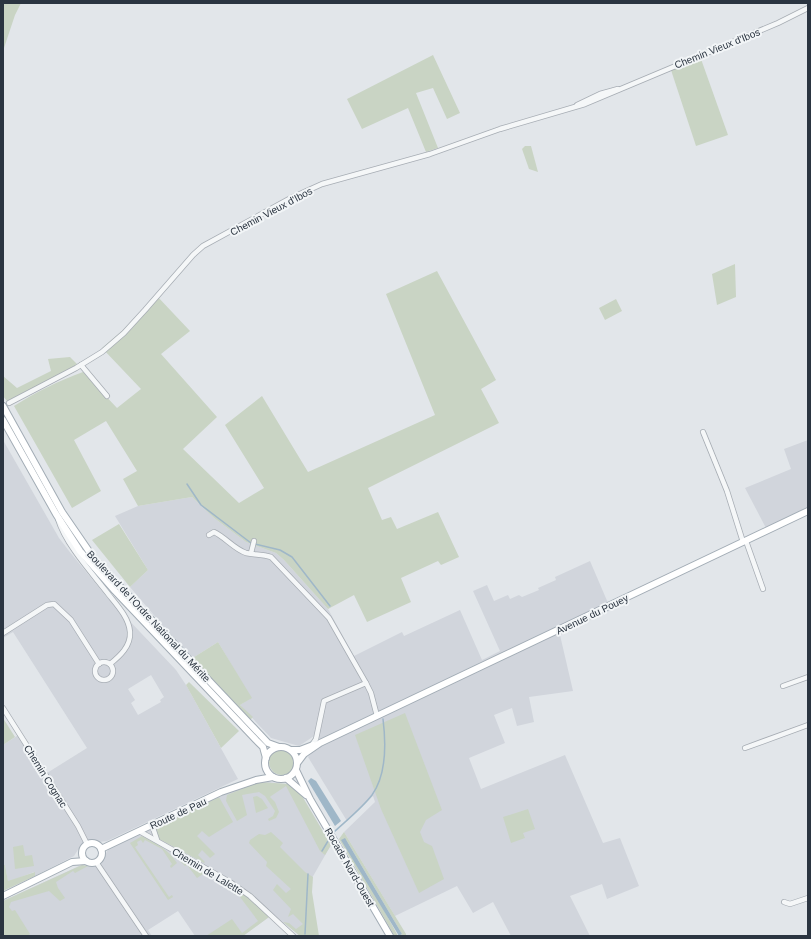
<svg xmlns="http://www.w3.org/2000/svg" width="811" height="939" font-family="Helvetica,sans-serif">
	<style>
		.built { fill: #d1d5dc; fill-rule: evenodd }
		.green { fill: #c9d4c4 }
		.water { fill: #9fb7c8 }
		.lines { fill: none; stroke-linecap: round; stroke-linejoin: round }
		.stream { stroke: #9fb7c8; stroke-width: 1.5 }
		.minor-casing { stroke: #a7adb4; stroke-width: 6 }
		.major-casing { stroke: #a2acb5; stroke-width: 8 }
		.minor { stroke: #f5f7f8; stroke-width: 4.5 }
		.major { stroke: #fff; stroke-width: 6 }
		.labels { text-anchor: middle; stroke-width: 4; stroke-linejoin: round; paint-order: stroke }
		.street-label { font-size: 10px; fill: #2b3541; stroke: #f2f5f7 }
	</style>
	<rect width="100%" height="100%" fill="#e2e6ea"/>
	<g class="built">
		<path d="M3,440l56,98 10,13 36,44 71,75 10,15 52,94 -131,62 -8,1 -7,-3 -11,6 -7,11 -39,20 -1,-4 -26,10 -3,-17h-2v-120l17,-11 27,39 40,-25 -74,-116 -10,6zM151,675l13,22 -4,3 1,2 -23,13 -7,-12 4,-3 -7,-11z"/>
		<path d="M808,440v67l-42,21 -21,-40 46,-19 -7,-20z"/>
		<path d="M192,497l22,21 32,24 30,11 8,7 44,49 26,47 48,-24 2,4 56,-26 22,50 18,-9 -27,-60 14,-6 7,16 14,-6 2,4 9,-4 3,2 17,-7 -1,-2 18,-8 -1,-3 35,-16 21,49 -51,25 13,56 -44,6 5,25 -17,4 -5,-18 -18,7 11,28 -36,15 12,31 84,-34 38,88 17,-5 19,48 -32,13 -5,-15 -32,12 20,40h-79l-18,-34 -20,11 -16,-27 -62,30 -51,-84 31,-30 -2,-6 -26,25 -39,-64 4,-5 8,-4 -6,-12 -15,10 -28,-8 -31,-33 11,-7 -33,-56 -27,17 -61,-72 18,-17 -33,-54 23,-10z"/>
		<path d="M268,782l20,2 14,12 29,49 -19,33 -7,50 -5,8 -27,-22 -30,22h-48l-17,-25 -30,19 4,6h-149v-35l76,-35 17,1 6,-4 6,-14 118,-55 20,-8z"/>
	</g>
	<g class="green">
		<path d="M3,3h18l-6,12 -12,36z"/>
		<path d="M433,55l27,58 -13,6 -14,-31 -17,5 22,55 -12,4 -18,-44 -46,21 -15,-30z"/>
		<path d="M701,59l27,76 -32,11 -25,-76z"/>
		<path d="M525,146h6l7,26 -9,-3 -7,-20z"/>
		<path d="M735,264l1,33 -19,8 -5,-31z"/>
		<path d="M437,271l59,109 -15,9 18,34 -131,65 14,32 9,-3 6,12 41,-17 21,45 -18,8 -3,-4 -37,17 10,24 -44,20 -13,-27 -26,14 -44,-49 -8,-7 -30,-11 -32,-24 -22,-21 -54,9 -15,-27 14,-8 -31,-50 -32,19 27,51 -29,17 -58,-102c22,-14 44,-25 69,-34l34,36 24,-19 -39,-41 21,-18 33,-35 34,36 -29,23 56,63 -34,32 56,54 25,-15 -39,-63 37,-29 46,76 127,-57 -49,-121z"/>
		<path d="M616,299l6,12 -17,9 -6,-12z"/>
		<path d="M70,357l7,7 -3,3 -67,34 -4,-5v-20l14,12 34,-17 -3,-12z"/>
		<path d="M119,524l29,46 -18,17 -38,-47z"/>
		<path d="M218,642l34,56 -12,7 13,12 -3,3 -59,-61z"/>
		<path d="M189,682l50,49 -18,17 -35,-63z"/>
		<path d="M405,713l37,97 -16,10 -6,12 4,10 8,4 12,33 -25,14 -38,-84 -26,-74z"/>
		<path d="M3,718l12,19 -12,8z"/>
		<circle cx="282" cy="762" r="13"/>
		<path d="M259,782l29,2 6,3 8,9 29,49 -6,10 -5,-4 -34,-65 -15,10 -1,1 5,5 4,10 -3,6 -7,3 -1,-2 5,-3 2,-5 -10,-15 -6,-4 -17,3 5,20 -10,6 -11,-20 1,-6z"/>
		<path d="M257,796l5,3 6,9 -12,5 -3,-16z"/>
		<path d="M219,797l14,25 -24,15 -7,-6 -5,5 18,18 -5,4 -8,-8 -4,5 7,7 -1,1 -45,-24 -4,-11z"/>
		<path d="M528,809l7,20 -12,4 2,5 -14,5 -8,-26z"/>
		<path d="M271,832l12,11 -3,4 25,25 8,5 -1,15 7,44h-19l-17,-14 6,1 7,6 7,-5 -10,-10 -5,3 3,-8 -18,-19 4,-6 9,9 5,-4 -25,-23 1,-4 -18,-19 1,-3 9,-6 6,1z"/>
		<path d="M344,832l62,102v2h-7l3,-2 -57,-96 53,98 -4,-1 -55,-96z"/>
		<path d="M142,836c15,8 26,13 35,27l-6,5 -1,-2 2,-2 -10,-15 -17,-9 -2,3 -2,-3 -4,2 1,3 -3,2 34,50 3,-2 1,2 -5,3 -38,-57z"/>
		<path d="M23,845l2,11 7,-1 2,11 -19,3 -2,-22z"/>
		<path d="M181,858l25,14 -9,6 -10,-13 -2,1 -5,-5z"/>
		<path d="M3,865h2l3,16 27,-9v4l-32,15z"/>
		<path d="M82,865l6,1 -13,7 -2,-2 -17,11 2,6 7,10 -5,3 -11,-10 -38,11 -2,5 3,4 3,-1 15,24 -3,2h-24v-35z"/>
		<path d="M237,890l12,8 20,19 -26,19h-37l26,-17 10,14 16,-12 -21,-28 -3,2 1,-4z"/>
	</g>
	<g class="water">
		<path d="M311,778l5,3 25,40 -6,5 -27,-45z"/>
		<path d="M345,838l57,96 -3,2 -58,-96z"/>
	</g>
	<g class="lines">
		<g class="stream">
			<path d="M187,484l14,21 50,38 29,7 12,7 38,49"/>
			<path d="M334,832c13,-12 28,-24 38,-37 15,-21 14,-52 11,-76"/>
			<path d="M322,851l6,-10"/>
			<path d="M305,934l3,-60"/>
		</g>
		<g class="minor-casing">
			<g id="minor">
				<path d="M577,105l23,-11 18,-5"/>
				<path d="M81,365l26,31"/>
				<path d="M9,403l67,-35 26,-16 22,-19 21,-23 48,-55 10,-9 88,-48 31,-14 108,-30 70,-25 85,-25 193,-81 30,-15"/>
				<path d="M703,432l24,59 16,51"/>
				<path d="M58,519c8,26 34,54 51,76 8,10 20,23 21,37 1,14 -10,24 -20,32"/>
				<path d="M209,535l5,-3c11,5 20,17 32,21 8,2 16,1 25,4l58,61 37,65"/>
				<path d="M746,541l17,48"/>
				<path d="M251,553l3,-12"/>
				<path d="M3,633l44,-28 7,-1 17,16 28,44"/>
				<circle cx="104" cy="671" r="9"/>
				<path d="M783,686l25,-9"/>
				<path d="M3,708l75,118 9,18"/>
				<path d="M312,745l4,-6 8,-38 42,-18 5,10 6,23"/>
				<path d="M745,748l63,-23"/>
				<path d="M152,825l5,15"/>
				<path d="M139,831l91,51 20,14 43,40"/>
				<path d="M96,862l50,74"/>
				<path d="M784,902l6,2 18,-6"/>
			</g>
		</g>
		<g class="major-casing">
			<g id="major">
				<path d="M3,406l59,106 33,48 173,183 11,4"/>
				<path d="M3,420l53,94 24,37 35,40 141,149 7,7 3,11"/>
				<circle cx="281" cy="763" r="16"/>
				<path d="M292,750h8l13,-5"/>
				<path d="M298,762l6,-8 16,-11 488,-232"/>
				<path d="M296,770l14,29 80,137"/>
				<path d="M286,778l20,17"/>
				<circle cx="92" cy="853" r="10"/>
				<path d="M101,849l120,-57 35,-12 17,-3"/>
				<path d="M3,896l69,-34 14,-1"/>
			</g>
		</g>
		<use href="#minor" class="minor"/>
		<use href="#major" class="major"/>
	</g>
	<g class="labels">
		<g class="street-label">
			<text transform="translate(717 48) rotate(-22)" y="4">Chemin Vieux d'Ibos</text>
			<text transform="translate(271 211) rotate(-28)" y="4">Chemin Vieux d'Ibos</text>
			<text transform="translate(592 614) rotate(-26)" y="4">Avenue du Pouey</text>
			<text transform="translate(149 616) rotate(47)" y="4">Boulevard de l'Ordre National du Mérite</text>
			<text transform="translate(46 776) rotate(58)" y="4">Chemin Cognac</text>
			<text transform="translate(178 813) rotate(-25)" y="4">Route de Pau</text>
			<text transform="translate(350 867) rotate(60)" y="4">Rocade Nord-Ouest</text>
			<text transform="translate(208 871) rotate(31)" y="4">Chemin de Lalette</text>
		</g>
	</g>
	<rect width="811" height="939" fill="none" stroke="#2b3541" stroke-width="8"/>
</svg>
